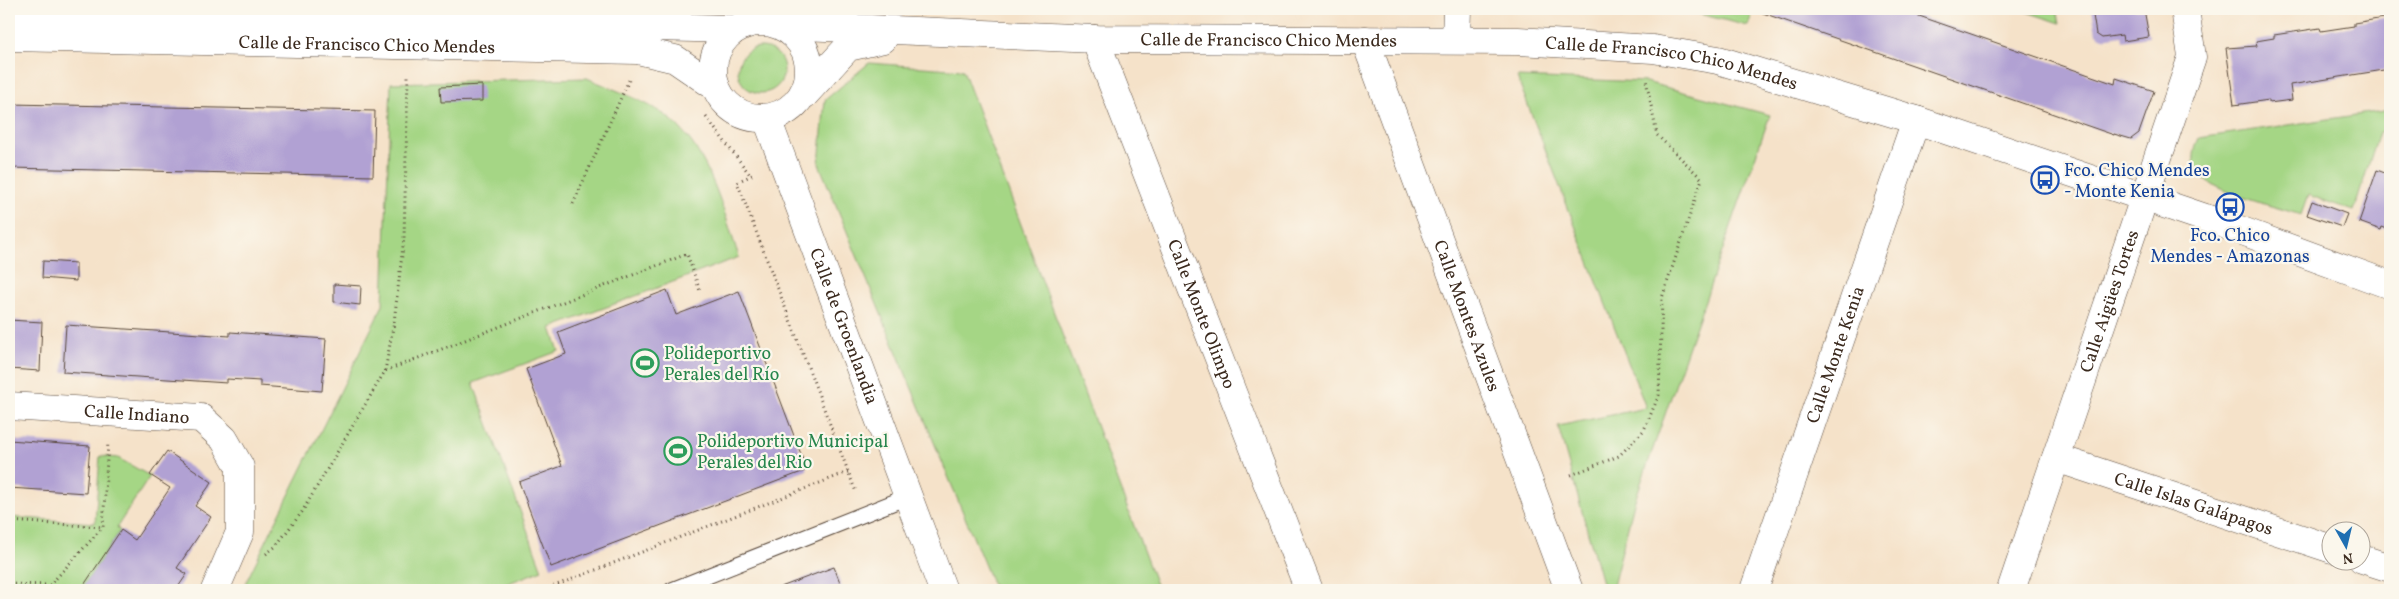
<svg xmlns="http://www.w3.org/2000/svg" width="2399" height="599" font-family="Vollkorn,serif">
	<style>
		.green { fill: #a5d685; stroke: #708052 }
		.building { fill: #b1a1d3 }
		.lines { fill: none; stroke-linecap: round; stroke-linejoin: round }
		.lane-casing { stroke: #574638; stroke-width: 17 }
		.street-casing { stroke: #574638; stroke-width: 29 }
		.path { stroke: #574638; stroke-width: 3; stroke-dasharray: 1 4; stroke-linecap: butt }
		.lane { stroke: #fff; stroke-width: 15 }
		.street { stroke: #fff; stroke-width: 28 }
		.labels { text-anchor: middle; stroke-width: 4.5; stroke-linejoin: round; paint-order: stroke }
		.street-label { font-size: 18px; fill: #3b2a1e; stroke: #fbf7ec }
		.transit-label { font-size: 18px; fill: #164399; stroke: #fbf7ec; text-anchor: start }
		.leisure-label { font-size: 18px; fill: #27864d; stroke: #fbf7ec; text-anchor: start }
	</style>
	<rect width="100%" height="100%" fill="#fbf7ec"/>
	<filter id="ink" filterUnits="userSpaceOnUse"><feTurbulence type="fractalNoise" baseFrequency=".02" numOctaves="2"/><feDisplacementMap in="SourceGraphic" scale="10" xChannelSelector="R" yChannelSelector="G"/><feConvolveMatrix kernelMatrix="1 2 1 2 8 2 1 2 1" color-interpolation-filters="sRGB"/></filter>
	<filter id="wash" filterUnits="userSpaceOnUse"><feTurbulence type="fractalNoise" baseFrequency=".0096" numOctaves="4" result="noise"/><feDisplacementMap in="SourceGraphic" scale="20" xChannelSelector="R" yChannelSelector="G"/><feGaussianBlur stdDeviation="1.12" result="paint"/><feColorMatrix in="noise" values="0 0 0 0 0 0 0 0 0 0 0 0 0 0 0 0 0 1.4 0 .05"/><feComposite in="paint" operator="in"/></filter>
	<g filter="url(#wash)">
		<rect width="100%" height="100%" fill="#f5e2c9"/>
		<g class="green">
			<path d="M1664,9h90l-6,17 -61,-15z"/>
			<path d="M2018,9h39l3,14z"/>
			<circle cx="761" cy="70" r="23"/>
			<path d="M869,63l94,7 195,520h-163l-176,-426 6,-64z"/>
			<path d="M1517,77l129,5 124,33 -136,388 -22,87h-8l-46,-164 88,-18z"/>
			<path d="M587,78c30,13 69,26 91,48 34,35 46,87 61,131l-188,71 8,23 -86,32 69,187 -51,20h-249l141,-285 8,-222z"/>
			<path d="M2390,110v26l-11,-4 -25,79 -46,-16 -7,20c-24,-8 -85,-22 -101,-40 -10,-11 -6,-25 -1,-37z"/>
			<path d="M100,456l18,2 32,18 -33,51 3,4 -39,59h-72v-73l86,6z"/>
		</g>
		<g id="blocks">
			<g class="building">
				<path d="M1757,9h142l216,75 1,-6 38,13 -15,42 -8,6 -17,-5v1l-357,-124z"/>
				<path d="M2092,9h52l5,28 -26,4 -1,-6 -20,3 -6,-4z"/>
				<path d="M2390,17v52l-100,16 2,15 -23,3v-3l-35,5 -8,-57 31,-2 -1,-5 18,-3v-3l46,-7 1,3 33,-5v-3z"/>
				<path d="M482,85v16l-41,1 -1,-15z"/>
				<path d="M9,104l366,7 -2,65 -364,-8z"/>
				<path d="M2377,170l13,5v55l-8,-3 -1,3 -22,-8z"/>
				<path d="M2312,201l35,13 -5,13 -35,-12z"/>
				<path d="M43,261l33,2v18l-34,-3z"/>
				<path d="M334,284l27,2 -1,19 -26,-3z"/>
				<path d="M667,290l9,25 63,-24 68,179 -256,97 -32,-85 43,-16 -36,-97 40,-15 -8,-22z"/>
				<path d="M9,320l33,2 -2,49 -31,-2z"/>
				<path d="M66,325l164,11v-4l96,7 -4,52 -62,-5v-5l-33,-2v4l-164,-11z"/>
				<path d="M9,440l81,6 -4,47 -77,-5z"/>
				<path d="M167,451l45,31 -17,24 16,11 -34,51 10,6 -11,16h-84l-8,-5 37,-55 14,10 35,-52 -20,-13z"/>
				<path d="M834,567l9,23h-70z"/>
			</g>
		</g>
	</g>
	<g filter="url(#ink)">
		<use href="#blocks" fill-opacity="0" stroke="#574638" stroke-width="1"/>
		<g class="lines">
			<g class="lane-casing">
				<path id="lane" d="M672,590l235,-93"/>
			</g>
			<g class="street-casing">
				<g id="street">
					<path d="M9,11l726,18"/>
					<circle cx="761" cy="70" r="48"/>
					<path id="s1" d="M780,25l315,14 423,2 135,8 65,11 198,60 310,105 164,60"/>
					<path id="s2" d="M9,37l628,13 38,9 41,28"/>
					<path id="s3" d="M1095,39l214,551"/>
					<path id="s4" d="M1365,40l204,550"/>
					<path d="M1456,40l1,-31"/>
					<path d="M805,94l43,-47 35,-8"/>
					<path id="s5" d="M767,119l176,471"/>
					<path id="s6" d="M9,406l192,12 23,21 16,28v65l-25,58"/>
					<path id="s7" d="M2056,458l276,91"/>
					<path d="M2362,559l28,9"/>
					<path id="s8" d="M1754,590l162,-470"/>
					<path id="s9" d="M2011,590l181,-533 -7,-48"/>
				</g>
			</g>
			<g class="path">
				<path d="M1621,15l8,-6"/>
				<path d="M706,117l45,59"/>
				<path d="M752,175l-15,7 119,310"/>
				<path d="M573,204l56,-124"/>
				<path d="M385,371l9,-49 10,-84 4,-162"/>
				<path d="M1571,475l48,-19 25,-26 15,-35 3,-97 40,-119 -45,-44 -11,-55"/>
				<path d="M9,521l93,6"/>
				<path d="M266,554l9,-7 27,-35 83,-141 302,-117 13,37"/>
				<path d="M9,584l41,1 53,-58 5,-85"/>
				<path d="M544,590l304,-118"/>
			</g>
			<use href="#lane" class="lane"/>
			<use href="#street" class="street"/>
		</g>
	</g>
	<defs>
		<g id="bus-ring" transform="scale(1.4375)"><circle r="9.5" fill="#fbf7ec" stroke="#1a4fb4" stroke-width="1.5"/><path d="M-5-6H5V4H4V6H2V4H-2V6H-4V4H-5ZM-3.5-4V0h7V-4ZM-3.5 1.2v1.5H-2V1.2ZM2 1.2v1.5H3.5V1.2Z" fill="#1a4fb4"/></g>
		<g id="stadium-ring" transform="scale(1.4375)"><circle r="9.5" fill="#fbf7ec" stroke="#2e9e5b" stroke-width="1.5"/><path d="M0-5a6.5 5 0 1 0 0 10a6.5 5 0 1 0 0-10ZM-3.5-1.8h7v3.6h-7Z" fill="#2e9e5b"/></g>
	</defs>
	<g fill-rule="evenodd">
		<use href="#bus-ring" x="2045" y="180"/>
		<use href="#bus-ring" x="2230" y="207"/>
		<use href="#stadium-ring" x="645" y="363"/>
		<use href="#stadium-ring" x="678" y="451"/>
	</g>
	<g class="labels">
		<g class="street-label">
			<text dy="6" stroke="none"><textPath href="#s1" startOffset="489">Calle de Francisco Chico Mendes</textPath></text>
			<text dy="6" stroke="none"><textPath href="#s2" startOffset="358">Calle de Francisco Chico Mendes</textPath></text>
			<text dy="6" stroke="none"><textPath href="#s1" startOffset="894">Calle de Francisco Chico Mendes</textPath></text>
			<text dy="6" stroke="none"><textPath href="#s9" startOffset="305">Calle Aigües Tortes</textPath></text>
			<text dy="6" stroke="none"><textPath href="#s3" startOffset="295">Calle Monte Olimpo</textPath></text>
			<text dy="6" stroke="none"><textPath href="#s4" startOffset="294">Calle Montes Azules</textPath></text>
			<text dy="6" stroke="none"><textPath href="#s5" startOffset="221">Calle de Groenlandia</textPath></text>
			<text dy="6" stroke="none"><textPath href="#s8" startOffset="249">Calle Monte Kenia</textPath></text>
			<text dy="6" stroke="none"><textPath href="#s6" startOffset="128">Calle Indiano</textPath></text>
			<text dy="6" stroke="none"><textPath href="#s7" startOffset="145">Calle Islas Galápagos</textPath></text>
		</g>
		<g class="transit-label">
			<text x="2064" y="176">Fco. Chico Mendes<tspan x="2064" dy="21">- Monte Kenia</tspan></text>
			<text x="2230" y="241" text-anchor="middle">Fco. Chico<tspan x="2230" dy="21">Mendes - Amazonas</tspan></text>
		</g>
		<g class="leisure-label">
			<text x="664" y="359">Polideportivo<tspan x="664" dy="21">Perales del Río</tspan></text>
			<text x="697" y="447">Polideportivo Municipal<tspan x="697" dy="21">Perales del Rio</tspan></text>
		</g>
	</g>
	<rect width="2399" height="599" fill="none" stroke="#fbf7ec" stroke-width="30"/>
	<g transform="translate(2346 546) rotate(172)"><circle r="24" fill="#fbf7ec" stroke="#aea59a"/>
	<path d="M0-4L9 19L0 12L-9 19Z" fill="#1f6fb2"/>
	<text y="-8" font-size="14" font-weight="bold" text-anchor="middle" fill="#3b2a1e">N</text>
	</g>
</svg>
